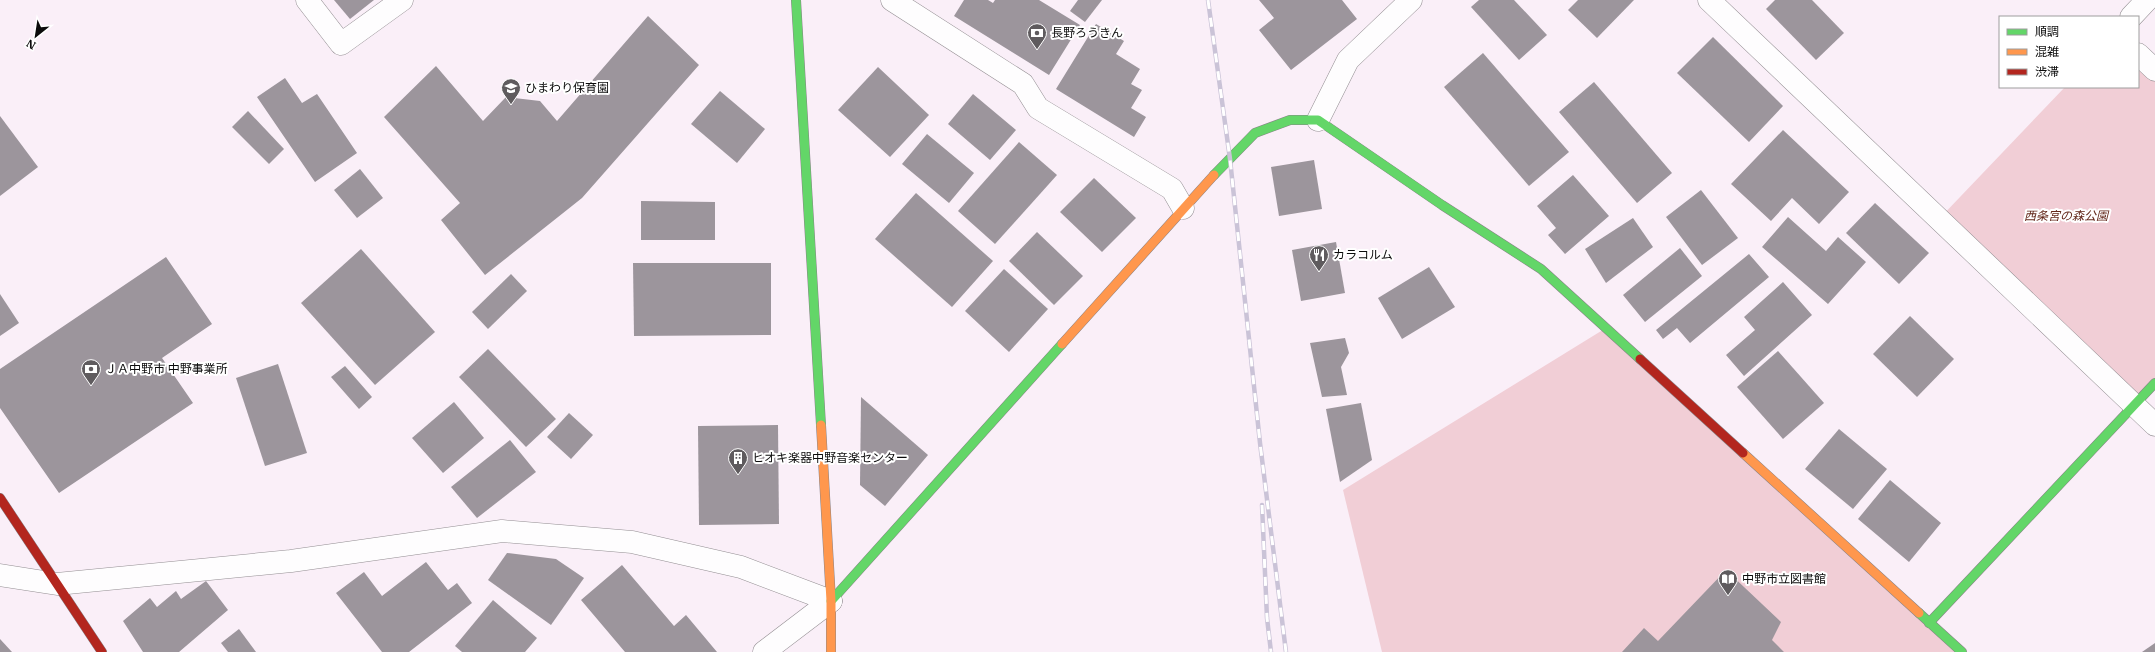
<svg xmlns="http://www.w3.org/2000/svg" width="2155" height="652" font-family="'IBM Plex Serif','Noto Sans JP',serif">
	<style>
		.green { fill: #f1ced6 }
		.building { fill: #9c959c }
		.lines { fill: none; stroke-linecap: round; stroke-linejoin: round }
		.street-casing { stroke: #938e92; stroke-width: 23 }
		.fast-casing { stroke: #898488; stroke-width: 10 }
		.slow-casing { stroke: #898488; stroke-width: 10 }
		.jam-casing { stroke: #898488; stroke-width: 10 }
		.street { stroke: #fefdfe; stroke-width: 22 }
		.fast { stroke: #63d668; stroke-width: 9 }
		.slow { stroke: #ff974d; stroke-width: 9 }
		.jam { stroke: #b3261e; stroke-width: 9 }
		.rail-casing { stroke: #cac3d7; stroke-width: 4.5 }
		.rail { stroke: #fff; stroke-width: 3; stroke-dasharray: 9; stroke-linecap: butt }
		.labels { text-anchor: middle; stroke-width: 4; stroke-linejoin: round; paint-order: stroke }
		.poi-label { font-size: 12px; fill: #0b0b0b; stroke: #fff; text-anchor: start }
		.park-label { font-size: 12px; font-style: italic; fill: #63281b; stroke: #fff }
	</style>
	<rect width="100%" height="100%" fill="#faeff8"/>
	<g class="green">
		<path d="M2138,54l17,16v313l-21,22 -195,-186 126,-132h73z"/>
		<path d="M1606,328l356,324h-580l-39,-162z"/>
	</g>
	<g class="building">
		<path d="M334,0h40l-24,19z"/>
		<path d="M964,0h24l5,3 2,-3h44l41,25 -31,50 -95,-59z"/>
		<path d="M1078,0h24l-17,22 -15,-11z"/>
		<path d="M1259,0h83l15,19 -66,51 -32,-40 15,-12z"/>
		<path d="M1479,0h35l33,35 -28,25 -48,-53z"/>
		<path d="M1578,0h56l-37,38 -29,-28z"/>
		<path d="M1775,0h37l32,33 -28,27 -50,-51z"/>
		<path d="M648,16l51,49 -117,133 -97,77 -44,-55 19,-17 -76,-86 52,-51 47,55 23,-24 34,4 17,20z"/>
		<path d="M1096,24l28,17 -8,13 24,15 -9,15 11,6 -11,18 15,9 -12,20 -78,-48z"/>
		<path d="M1713,37l70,69 -34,36 -72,-69z"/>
		<path d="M1483,53l86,99 -40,34 -85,-99z"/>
		<path d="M878,67l51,48 -39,42 -52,-47z"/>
		<path d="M285,78l17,25 15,-9 40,59 -42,29 -58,-85z"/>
		<path d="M1594,82l78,91 -35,30 -78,-91z"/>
		<path d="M720,91l45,38 -28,34 -46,-39z"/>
		<path d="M973,94l43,36 -26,30 -42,-36z"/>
		<path d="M248,111l36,38 -15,15 -37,-37z"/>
		<path d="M0,116l38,51 -38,29z"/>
		<path d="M1783,130l66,62 -30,32 -27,-26 -21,23 -40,-37z"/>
		<path d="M927,134l47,39 -25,30 -47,-39z"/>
		<path d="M1019,142l38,33 -62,69 -37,-33z"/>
		<path d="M1314,160l8,49 -43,7 -8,-49z"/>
		<path d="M360,169l23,29 -26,20 -23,-28z"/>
		<path d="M1573,175l36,41 -44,38 -17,-19 8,-7 -19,-22z"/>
		<path d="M1094,178l42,40 -34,34 -42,-40z"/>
		<path d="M1701,190l37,48 -36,27 -36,-48z"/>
		<path d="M916,193l77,68 -41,46 -77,-68z"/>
		<path d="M641,201l74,1v38h-74z"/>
		<path d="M1875,203l54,50 -30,31 -53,-51z"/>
		<path d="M1788,217l38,34 12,-14 28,25 -38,42 -66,-57z"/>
		<path d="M1633,218l20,29 -47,36 -21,-34z"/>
		<path d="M1037,232l46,44 -29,29 -45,-44z"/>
		<path d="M1336,242l9,51 -44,8 -9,-51z"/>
		<path d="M1680,248l22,28 -57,46 -22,-27z"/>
		<path d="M361,249l74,83 -60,53 -74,-82z"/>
		<path d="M1749,254l20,23 -79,66 -13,-15 -14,11 -7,-9z"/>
		<path d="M166,257l46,67 -50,34 31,45 -134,90 -59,-85v-39z"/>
		<path d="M633,263h138v72l-137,1z"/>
		<path d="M1429,267l26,40 -53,32 -24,-41z"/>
		<path d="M1004,269l44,40 -39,43 -44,-41z"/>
		<path d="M511,274l16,17 -39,38 -16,-17z"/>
		<path d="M1783,282l29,33 -68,61 -18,-21 29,-25 -11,-13z"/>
		<path d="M0,294l19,29 -19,13z"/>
		<path d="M1910,316l44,43 -37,38 -44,-43z"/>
		<path d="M1345,338l4,15 -8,14 6,28 -25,2 -12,-54z"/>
		<path d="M488,349l68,70 -30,28 -67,-70z"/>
		<path d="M1778,351l46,52 -41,36 -46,-52z"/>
		<path d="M278,364l29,89 -42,13 -29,-88z"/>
		<path d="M345,366l27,31 -13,12 -28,-32z"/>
		<path d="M861,397l67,58 -43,51 -25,-21z"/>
		<path d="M454,402l30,36 -41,35 -31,-35z"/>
		<path d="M1361,403l11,57 -32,22 -14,-73z"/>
		<path d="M569,413l24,22 -22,24 -24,-22z"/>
		<path d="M778,425l1,99 -80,1 -1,-99z"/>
		<path d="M1839,429l48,40 -34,40 -48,-40z"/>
		<path d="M510,440l26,32 -59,46 -26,-31z"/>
		<path d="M1890,480l51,43 -32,39 -51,-43z"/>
		<path d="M507,553l49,6 28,19 -33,47 -63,-45z"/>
		<path d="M426,562l22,28 9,-7 15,20 -63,49h-27l-46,-59 28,-21 18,24z"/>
		<path d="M622,565l52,61 12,-11 31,37h-92l-44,-52z"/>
		<path d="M1726,570l55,52 -9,18 12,12h-162l22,-24 14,13z"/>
		<path d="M206,581l22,29 -49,42h-36l-20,-31 27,-23 7,9 19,-16 5,8z"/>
		<path d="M493,600l44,38 -12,14h-63l-7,-6z"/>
		<path d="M239,629l17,23h-28l-7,-9z"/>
		<path d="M0,639l12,13h-12z"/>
		<path d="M2155,643v9h-13z"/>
	</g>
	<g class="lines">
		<g class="street-casing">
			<g id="street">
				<path d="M307,0l34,44 61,-44"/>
				<path d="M892,0l131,84 15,24 134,81 11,19"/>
				<path d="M1709,0l446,425"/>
				<path d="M2131,17l16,-17"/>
				<path d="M2138,54l17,16"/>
				<path d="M1318,120l30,-60 63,-60"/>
				<path d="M0,575l57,9 234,-23 211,-30 130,11 109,25 90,34"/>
				<path d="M764,652l67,-51"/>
			</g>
		</g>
		<g class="fast-casing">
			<g id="fast">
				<path d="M796,0l25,425"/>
				<path d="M1214,175l41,-42 35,-13h28l124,85 99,64 99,90"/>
				<path d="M831,601l231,-257"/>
				<path d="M1919,613l43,39"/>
				<path d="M1929,623l226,-240"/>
			</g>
		</g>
		<g class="slow-casing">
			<g id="slow">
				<path d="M1062,344l152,-169"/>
				<path d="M821,425l10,176v51"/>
				<path d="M1743,453l176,160"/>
			</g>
		</g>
		<g class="jam-casing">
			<g id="jam">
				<path d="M1640,359l103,94"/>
				<path d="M0,498l102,154"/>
			</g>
		</g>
		<use href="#street" class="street"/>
		<use href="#fast" class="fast"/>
		<use href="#slow" class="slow"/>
		<use href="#jam" class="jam"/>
		<g class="rail-casing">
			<g id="rail">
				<path d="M1208,0l22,159 30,284 26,209"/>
				<path d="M1262,505l5,113 4,34"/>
			</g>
		</g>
		<use href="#rail" class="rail"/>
	</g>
	<defs>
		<g id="bank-pin" transform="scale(1)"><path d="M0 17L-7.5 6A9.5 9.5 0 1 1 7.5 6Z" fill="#5f5b5e" stroke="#fff"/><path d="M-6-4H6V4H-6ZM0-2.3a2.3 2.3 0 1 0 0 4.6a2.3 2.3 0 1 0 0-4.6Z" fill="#fff"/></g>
		<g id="school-pin" transform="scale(1)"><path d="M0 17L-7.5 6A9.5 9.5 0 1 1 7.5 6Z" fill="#5f5b5e" stroke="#fff"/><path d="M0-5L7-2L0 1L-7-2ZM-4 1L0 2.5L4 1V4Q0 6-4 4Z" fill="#fff"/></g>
		<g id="restaurant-pin" transform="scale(1)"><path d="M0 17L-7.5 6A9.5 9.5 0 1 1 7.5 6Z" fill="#5f5b5e" stroke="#fff"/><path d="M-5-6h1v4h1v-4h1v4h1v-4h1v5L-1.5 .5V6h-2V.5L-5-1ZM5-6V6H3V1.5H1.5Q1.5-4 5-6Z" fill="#fff"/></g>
		<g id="building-pin" transform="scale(1)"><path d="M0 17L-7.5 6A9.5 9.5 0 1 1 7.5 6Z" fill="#5f5b5e" stroke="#fff"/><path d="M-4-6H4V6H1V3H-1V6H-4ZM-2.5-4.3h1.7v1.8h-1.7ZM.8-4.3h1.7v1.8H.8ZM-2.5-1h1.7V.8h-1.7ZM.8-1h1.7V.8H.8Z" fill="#fff"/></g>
		<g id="library-pin" transform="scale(1)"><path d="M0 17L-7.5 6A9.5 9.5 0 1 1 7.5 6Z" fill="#5f5b5e" stroke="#fff"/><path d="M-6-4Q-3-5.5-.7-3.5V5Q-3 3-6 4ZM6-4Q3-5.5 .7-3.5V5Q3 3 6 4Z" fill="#fff"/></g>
	</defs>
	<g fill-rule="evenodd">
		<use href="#bank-pin" x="1037" y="33"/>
		<use href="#school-pin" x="511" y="88"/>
		<use href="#restaurant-pin" x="1319" y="255"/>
		<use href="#bank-pin" x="91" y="369"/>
		<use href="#building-pin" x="738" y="458"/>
		<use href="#library-pin" x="1728" y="579"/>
	</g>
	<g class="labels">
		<g class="poi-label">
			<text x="1051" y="37">長野ろうきん</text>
			<text x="525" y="92">ひまわり保育園</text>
			<text x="1333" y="259">カラコルム</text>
			<text x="105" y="373">ＪＡ中野市 中野事業所</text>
			<text x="752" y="462">ヒオキ楽器中野音楽センター</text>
			<text x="1742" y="583">中野市立図書館</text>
		</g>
		<g class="park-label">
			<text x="2066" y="220">西条宮の森公園</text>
		</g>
	</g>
	<rect x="1999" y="16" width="140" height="72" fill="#ffffff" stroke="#9d9d9d"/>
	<rect x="2007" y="29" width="20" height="6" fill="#63d668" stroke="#9d9d9d"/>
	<text x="2035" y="36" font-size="12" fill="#0b0b0b">順調</text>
	<rect x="2007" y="49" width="20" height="6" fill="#ff974d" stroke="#9d9d9d"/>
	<text x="2035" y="56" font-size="12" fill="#0b0b0b">混雑</text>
	<rect x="2007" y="69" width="20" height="6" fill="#b3261e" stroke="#9d9d9d"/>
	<text x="2035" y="76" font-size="12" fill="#0b0b0b">渋滞</text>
	<g transform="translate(36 36) rotate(210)" stroke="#ffffff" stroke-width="3" paint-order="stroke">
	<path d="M0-3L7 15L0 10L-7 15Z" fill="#0b0b0b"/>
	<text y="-6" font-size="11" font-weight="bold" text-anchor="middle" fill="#0b0b0b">N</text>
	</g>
</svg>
